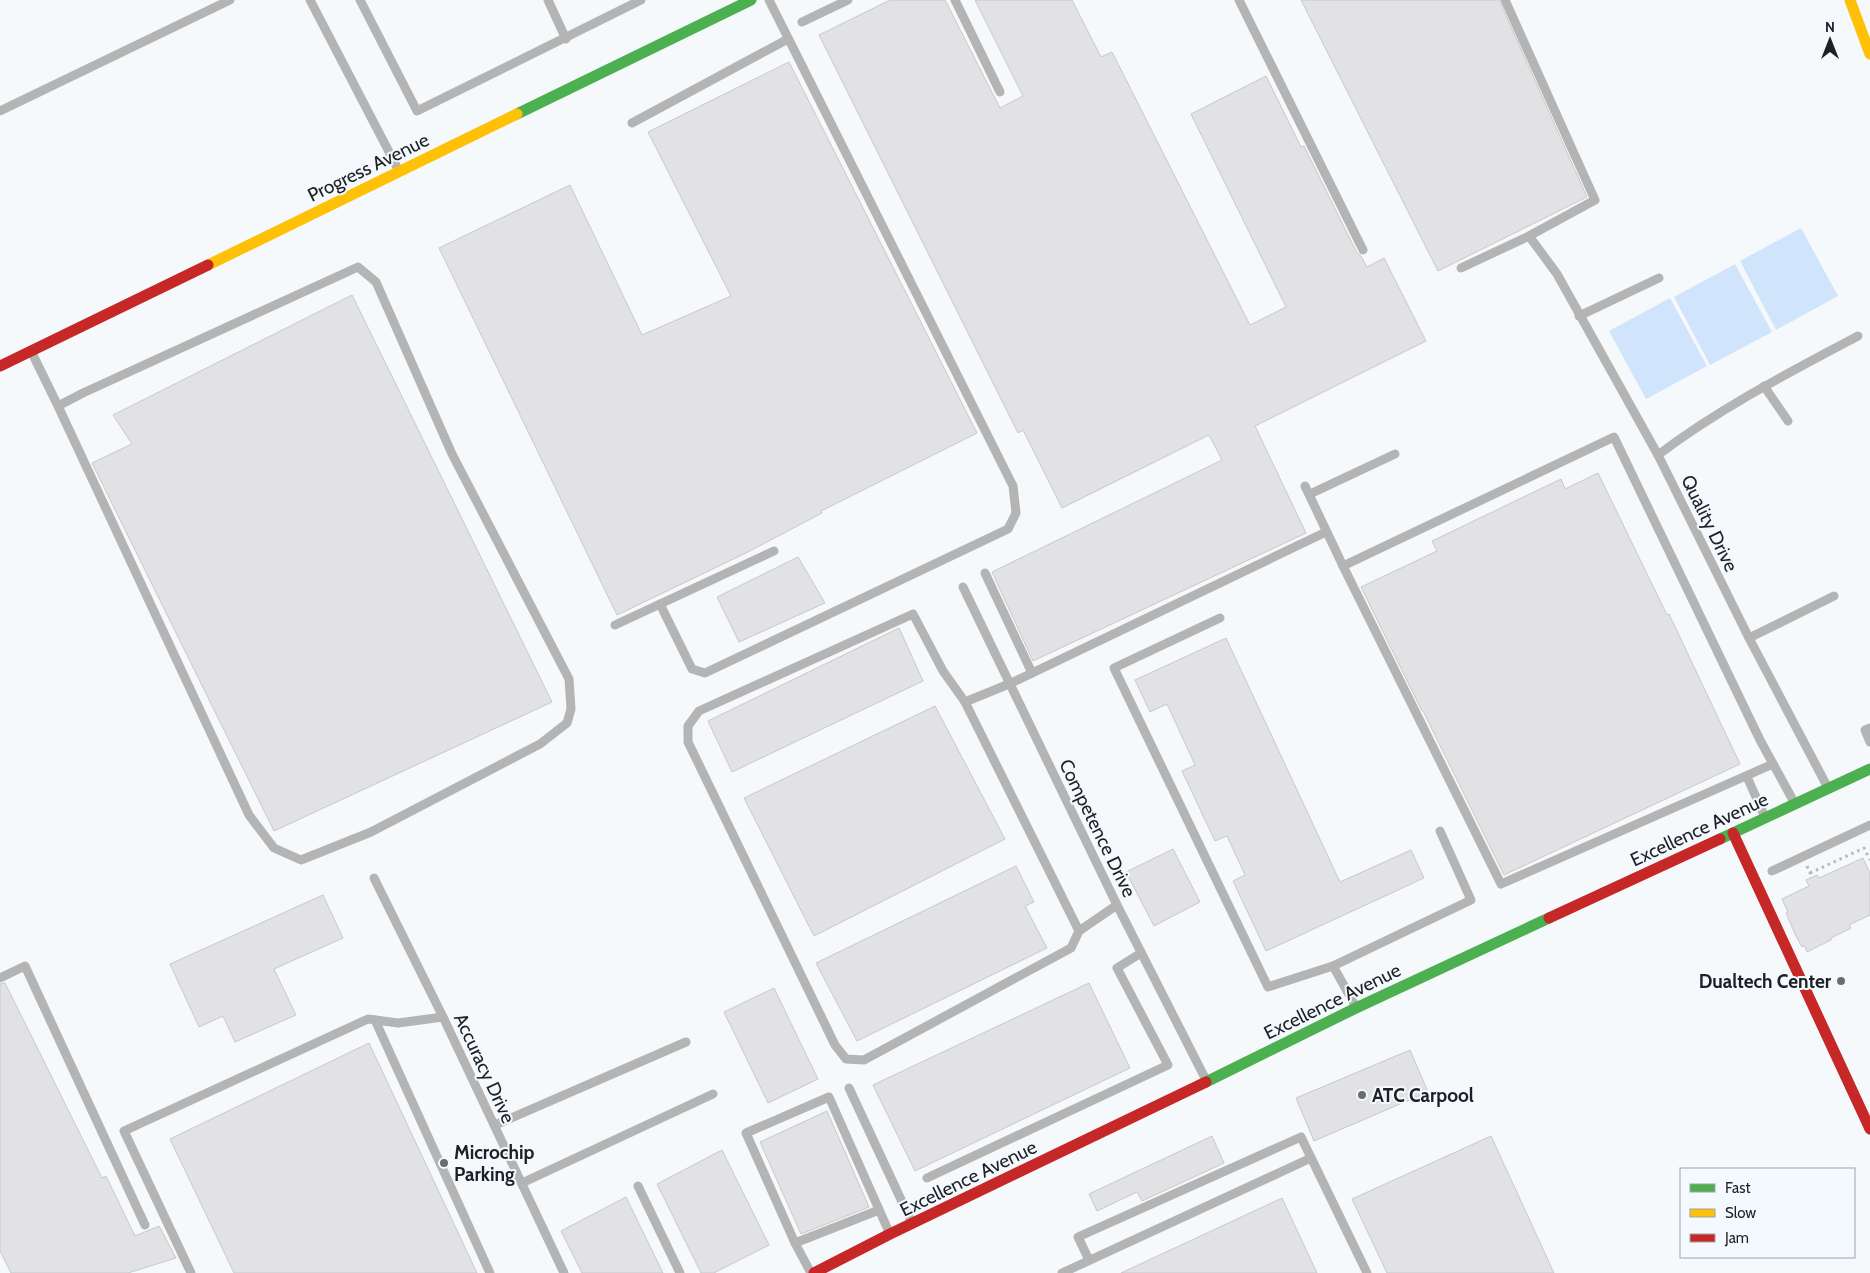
<svg xmlns="http://www.w3.org/2000/svg" width="1870" height="1273" font-family="Cabin,sans-serif">
	<style>
		.water { fill: #d0e4fc }
		.building { fill: #e2e1e3; stroke: #c8c8ca }
		.lines { fill: none; stroke-linecap: round; stroke-linejoin: round }
		.path { stroke: #b7b8ba; stroke-width: 3; stroke-dasharray: 2.5 4; stroke-linecap: butt }
		.lane { stroke: #b4b4b4; stroke-width: 9 }
		.fast { stroke: #4caf50; stroke-width: 11 }
		.slow { stroke: #ffc107; stroke-width: 11 }
		.jam { stroke: #c62828; stroke-width: 11 }
		.poi-dot { fill: #6a6d6f; stroke: #f3f9fe; stroke-width: 2 }
		.labels { text-anchor: middle; stroke-width: 4; stroke-linejoin: round; paint-order: stroke }
		.street-label { font-size: 19px; fill: #1e2123; stroke: #f3f9fe }
		.poi-label { font-size: 19px; font-weight: bold; fill: #1e2123; stroke: #f3f9fe; text-anchor: start }
	</style>
	<rect width="100%" height="100%" fill="#f6f9fb"/>
	<g class="water">
		<path d="M1801,228l37,68 -62,34 -36,-69z"/>
		<path d="M1735,264l37,68 -62,33 -36,-68z"/>
		<path d="M1670,298l37,68 -61,33 -37,-68z"/>
	</g>
	<g class="building">
		<path d="M890,0h55l55,108 23,-12 -48,-96h97l29,57 11,-5 138,273 36,-18 -95,-193 75,-38 35,71 3,-1 53,107 4,3 6,11 17,-9 42,83 -171,85 51,107 -273,128 -41,-89 230,-112 -13,-25 -147,73 -39,-78 -5,3 -199,-398z"/>
		<path d="M1301,0h198l88,197 -149,74z"/>
		<path d="M789,62l188,371 -156,78 1,2 -74,39 -131,63 -178,-367 131,-63 72,150 89,-39 -83,-164z"/>
		<path d="M352,295l200,407 -278,129 -182,-368 40,-19 -19,-29z"/>
		<path d="M1598,473l69,142 2,-1 71,150 -236,111 -81,-164h-1l-61,-124 76,-36 -5,-10 129,-62 4,10z"/>
		<path d="M798,557l27,46 -86,39 -22,-45z"/>
		<path d="M899,628l24,53 -191,91 -24,-51z"/>
		<path d="M1226,638l114,244 71,-32 13,28 -158,73 -33,-70 12,-6 -18,-39 -12,5 -33,-70 13,-6 -28,-61 -17,8 -15,-32z"/>
		<path d="M935,706l70,133 -191,97 -70,-138z"/>
		<path d="M1173,849l27,53 -46,24 -28,-54z"/>
		<path d="M1863,858l7,15v42l-21,10 2,3 -20,10v2l-24,12 -3,-7 -2,2 -7,-13 -9,-21 2,-1 -6,-13 27,-13 -3,-6 11,-5 2,3z"/>
		<path d="M1016,866l18,36 -9,4 22,42 -190,93 -41,-78z"/>
		<path d="M323,895l20,43 -69,31 22,46 -61,27 -12,-26 -24,11 -29,-63z"/>
		<path d="M5,983l97,195 4,-2 29,60 24,-10 17,32 -48,15h-117l-11,-22v-267z"/>
		<path d="M1089,983l41,85 -215,103 -42,-86z"/>
		<path d="M774,988l44,91 -50,24 -44,-91z"/>
		<path d="M369,1043l108,230h-243l-64,-134z"/>
		<path d="M1410,1050l18,42 -114,49 -18,-43z"/>
		<path d="M827,1111l42,96 -68,27 -41,-92z"/>
		<path d="M1212,1136l12,27 -82,38 -5,-9 -40,19 -8,-17z"/>
		<path d="M1491,1136l63,137h-167l-35,-74z"/>
		<path d="M722,1150l47,95 -55,28h-13l-44,-89z"/>
		<path d="M626,1197l37,76h-81l-21,-42z"/>
		<path d="M1282,1198l35,75h-196z"/>
	</g>
	<g class="lines">
		<g class="path">
			<path d="M1807,866l5,11"/>
			<path d="M1810,873l54,-25 6,12"/>
		</g>
		<g class="lane">
			<path d="M310,0l89,171"/>
			<path d="M360,0l57,111 224,-111"/>
			<path d="M548,0l18,39"/>
			<path d="M955,0l45,92"/>
			<path d="M1239,0l124,250"/>
			<path d="M802,22l46,-22"/>
			<path d="M0,111l230,-111"/>
			<path d="M632,123l156,-84"/>
			<path d="M1529,236l28,38 101,181 91,183 79,150"/>
			<path d="M1461,268l68,-32 66,-36 -90,-200"/>
			<path d="M1579,316l80,-38"/>
			<path d="M31,351l27,55 25,-13 275,-126 18,15 76,172 117,225 2,30 -4,14 -27,21 -169,88 -70,28 -27,-12 -25,-33 -191,-409"/>
			<path d="M1764,386l24,35"/>
			<path d="M1658,455c62,-47 132,-83 200,-119"/>
			<path d="M1305,486l38,80 158,318 272,-120"/>
			<path d="M1310,494l85,-40"/>
			<path d="M1343,566l271,-129 146,303 34,62"/>
			<path d="M985,573l47,100"/>
			<path d="M963,587l154,318 89,175"/>
			<path d="M660,604l32,65 13,4 303,-144 8,-16 -3,-27 -244,-486"/>
			<path d="M1220,618l-106,50 154,319 65,-21 138,-66 -31,-69"/>
			<path d="M615,625l159,-74"/>
			<path d="M1749,638l85,-42"/>
			<path d="M965,702l44,-18 317,-152"/>
			<path d="M1870,728l-5,2 5,12"/>
			<path d="M1747,777l17,38"/>
			<path d="M1772,871l98,-46"/>
			<path d="M374,878l69,139 121,256"/>
			<path d="M1079,931l-114,-229 -22,-31 -30,-57 -214,97 -11,15v16l147,303 11,14 18,1 207,-112 8,-17 38,-26"/>
			<path d="M1333,966l23,41"/>
			<path d="M0,978l25,-12 120,259"/>
			<path d="M375,1020l115,253"/>
			<path d="M849,1088l62,133"/>
			<path d="M495,1125l191,-83"/>
			<path d="M927,1178l241,-113 -51,-97 24,-15"/>
			<path d="M522,1183l191,-89"/>
			<path d="M638,1186l42,87"/>
			<path d="M795,1243l84,-33"/>
			<path d="M1089,1260l-11,-23 223,-100 66,136"/>
			<path d="M191,1273l-67,-142 244,-112 30,4 45,-6"/>
			<path d="M811,1273l-16,-30 -49,-110 83,-36 60,135"/>
			<path d="M1062,1273l249,-115"/>
		</g>
		<g class="fast">
			<path d="M517,114l234,-114"/>
			<path d="M1720,839l150,-70"/>
			<path d="M1206,1082l150,-74 193,-90"/>
		</g>
		<g class="slow">
			<path d="M1850,0l20,54"/>
			<path d="M208,265l309,-151"/>
		</g>
		<g class="jam">
			<path d="M0,366l208,-101"/>
			<path d="M1733,833l137,296"/>
			<path d="M1549,918l171,-79"/>
			<path d="M814,1273l76,-39 316,-152"/>
		</g>
	</g>
	<g class="poi-dot">
		<circle cx="1841" cy="981" r="5"/>
		<circle cx="1362" cy="1095" r="5"/>
		<circle cx="444" cy="1163" r="5"/>
	</g>
	<g class="labels">
		<g class="street-label">
			<text transform="translate(368 167) rotate(-26)" y="7">Progress Avenue</text>
			<text transform="translate(1710 523) rotate(64)" y="7">Quality Drive</text>
			<text transform="translate(1098 828) rotate(64)" y="7">Competence Drive</text>
			<text transform="translate(1699 829) rotate(-25)" y="7">Excellence Avenue</text>
			<text transform="translate(1332 1001) rotate(-26)" y="7">Excellence Avenue</text>
			<text transform="translate(485 1068) rotate(65)" y="7">Accuracy Drive</text>
			<text transform="translate(968 1178) rotate(-26)" y="7">Excellence Avenue</text>
		</g>
		<g class="poi-label">
			<text x="1831" y="988" text-anchor="end">Dualtech Center</text>
			<text x="1372" y="1102">ATC Carpool</text>
			<text x="454" y="1159">Microchip<tspan x="454" dy="22">Parking</tspan></text>
		</g>
	</g>
	<rect x="1680" y="1168" width="175" height="90" fill="#f3f9fe" stroke="#9ea3a6"/>
	<rect x="1690" y="1184" width="25" height="8" fill="#4caf50" stroke="#9ea3a6"/>
	<text x="1725" y="1193" font-size="15" fill="#1e2123">Fast</text>
	<rect x="1690" y="1209" width="25" height="8" fill="#ffc107" stroke="#9ea3a6"/>
	<text x="1725" y="1218" font-size="15" fill="#1e2123">Slow</text>
	<rect x="1690" y="1234" width="25" height="8" fill="#c62828" stroke="#9ea3a6"/>
	<text x="1725" y="1243" font-size="15" fill="#1e2123">Jam</text>
	<g transform="translate(1830 40)" stroke="#f3f9fe" stroke-width="4" paint-order="stroke">
	<path d="M0-4L9 19L0 12L-9 19Z" fill="#1e2123"/>
	<text y="-8" font-size="14" font-weight="bold" text-anchor="middle" fill="#1e2123">N</text>
	</g>
</svg>
